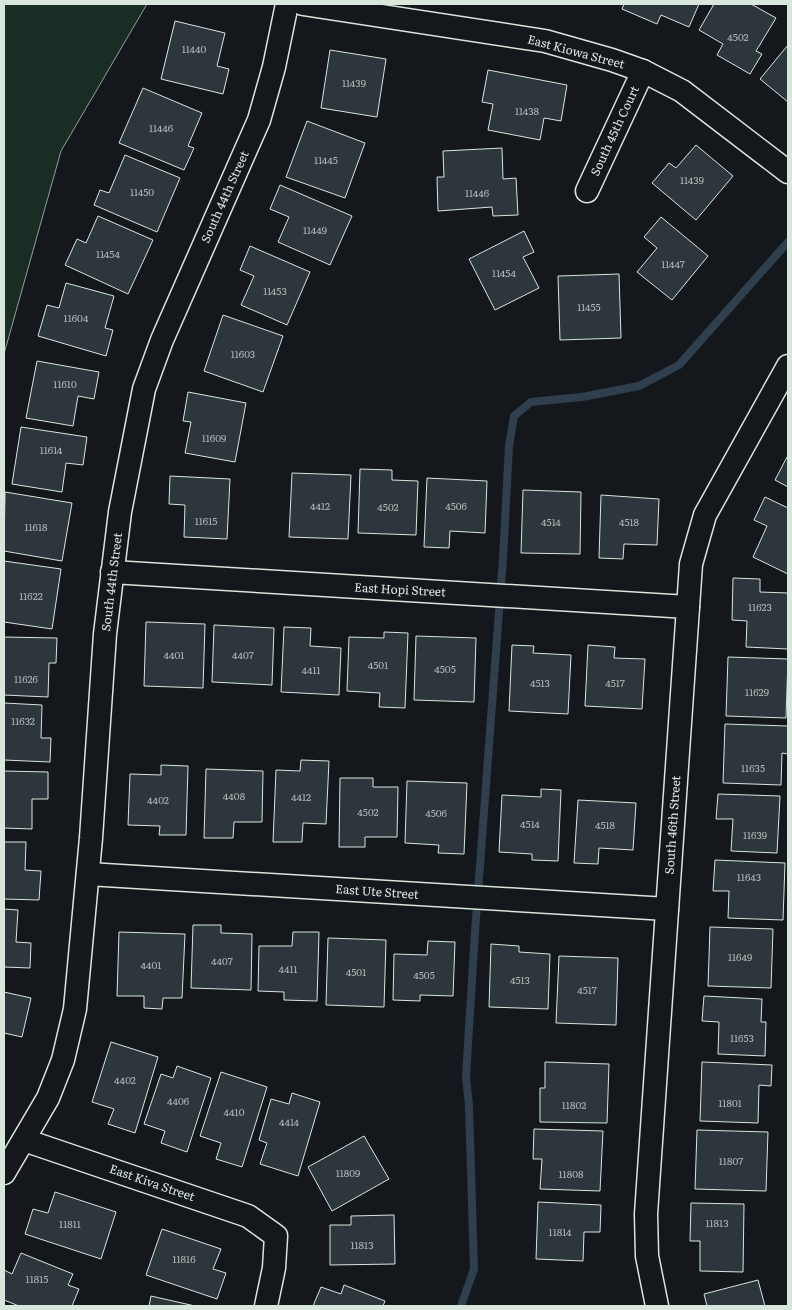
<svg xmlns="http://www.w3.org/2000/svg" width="792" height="1310" font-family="Literata,serif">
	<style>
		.green { fill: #1a2d24; stroke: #939e99 }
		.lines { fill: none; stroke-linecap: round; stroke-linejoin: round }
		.stream { stroke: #2f3f4d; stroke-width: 8 }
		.building { fill: #2c363c; stroke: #d8e6dc }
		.street-casing { stroke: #d8e6dc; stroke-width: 25 }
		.street { stroke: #14181c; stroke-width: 22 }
		.labels { text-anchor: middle; stroke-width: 4; stroke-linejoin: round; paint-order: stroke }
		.number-label { font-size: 10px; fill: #adbab4 }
		.street-label { font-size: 12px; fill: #d8e6dc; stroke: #14181c }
	</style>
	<rect width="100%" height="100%" fill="#14181c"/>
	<path class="green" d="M4,4h143l-86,147 -57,203z"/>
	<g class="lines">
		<path class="stream" d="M461,1306l13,-37 -5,-163 -3,-30 9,-144 28,-374 6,-112 5,-30 17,-14 51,-5 57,-11 40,-21 109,-123"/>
	</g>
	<g class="building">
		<path d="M624,4h75l-10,23 -28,-12 -4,9 -35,-15z"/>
		<path d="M714,4h37l25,14 -20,33 6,3 -12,20 -33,-19 6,-11 -24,-14z"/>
		<path d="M175,21l50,12 -8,33 12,3 -6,25 -62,-15z"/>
		<path d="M788,45v57l-28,-23z"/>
		<path d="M330,50l56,9 -9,58 -56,-9z"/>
		<path d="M488,70l79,15 -6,36 -17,-3 -4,22 -52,-10 5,-26 -11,-2z"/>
		<path d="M143,88l59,25 -14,33 6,2 -10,22 -65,-27z"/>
		<path d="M307,121l58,22 -20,55 -59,-21z"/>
		<path d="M696,145l37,31 -37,44 -44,-37 17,-20 7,5z"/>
		<path d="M502,148l1,31 13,-1 2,37 -25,1 -1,-9 -54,4 -1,-34h7l-1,-26z"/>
		<path d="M125,155l55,23 -23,54 -63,-27 6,-15 9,3z"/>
		<path d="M280,185l72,31 -22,49 -52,-23 11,-25 -19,-8z"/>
		<path d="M98,216l55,24 -25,54 -63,-29 12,-26 9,4z"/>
		<path d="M661,217l47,39 -36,44 -35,-28 20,-24 -13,-11z"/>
		<path d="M524,231l10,21 -11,5 16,31 -44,22 -26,-51z"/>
		<path d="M250,246l60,26 -23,53 -46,-20 13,-29 -14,-6z"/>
		<path d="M619,274l2,64 -61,2 -2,-64z"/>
		<path d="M66,283l48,13 -9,32 8,2 -7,26 -68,-20 9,-31 12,3z"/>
		<path d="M223,315l60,21 -20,56 -59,-21z"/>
		<path d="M37,361l62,11 -5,27 -16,-3 -5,30 -47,-8z"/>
		<path d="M188,392l58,11 -11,59 -50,-9 6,-31 -8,-1z"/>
		<path d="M21,427l66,10 -4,28 -17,-2 -4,29 -50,-8z"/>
		<path d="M787,457h1v30l-13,-7z"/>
		<path d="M360,469l32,1v10l26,1 -2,54 -58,-2z"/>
		<path d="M292,473l59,2 -3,64 -59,-2z"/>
		<path d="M170,476l60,3 -3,60 -43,-2 1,-32 -16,-1z"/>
		<path d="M427,478l60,3 -2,52 -35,-2 -1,17 -25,-1z"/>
		<path d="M523,490l58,2 -1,62 -59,-1z"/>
		<path d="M5,492l67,11 -10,58 -58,-10z"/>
		<path d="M601,495l58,4 -2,46 -33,-1 -1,15 -24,-1z"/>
		<path d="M765,497l23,11v66l-35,-17 14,-31 -13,-6z"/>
		<path d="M4,561l57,8 -9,60 -48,-7z"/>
		<path d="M733,578l27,1v13l28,1v56l-42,-2 1,-26 -15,-1z"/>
		<path d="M146,622l59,2 -2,64 -59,-2z"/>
		<path d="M214,625l60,3 -2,57 -60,-3z"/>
		<path d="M284,627l27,1 -1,18 31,2 -2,47 -58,-3z"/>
		<path d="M384,632l24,1 -3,75 -26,-1 1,-14 -33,-2 2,-54 35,1z"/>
		<path d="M416,636l60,2 -2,64 -60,-2z"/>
		<path d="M4,637l53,1 -1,25h-7l-1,34 -44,-2z"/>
		<path d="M512,645l22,1 -1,7 38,2 -3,59 -59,-3z"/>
		<path d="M588,645l27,2 -1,11 31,1 -3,50 -57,-3z"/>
		<path d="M728,657l60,2 -2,59 -60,-2z"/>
		<path d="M4,703l38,2 -1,33h10l-1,24 -46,-2z"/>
		<path d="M725,724l63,2v28l-6,-1 -1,32 -58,-2z"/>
		<path d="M301,760l28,1 -3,63 -23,-1 -1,19h-29l3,-72 24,1z"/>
		<path d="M161,765l27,1 -2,69h-27l1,-9 -32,-1 2,-51 31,1z"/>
		<path d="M206,769l57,2 -1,51h-28l-1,16h-29z"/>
		<path d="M4,771l44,1v27h-16v30l-28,-1z"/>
		<path d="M340,778h33v9h25l-1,50h-32v10h-26z"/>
		<path d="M407,781l60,2 -3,71 -26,-1 1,-8 -34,-2z"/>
		<path d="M541,789l20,1 -3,71 -26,-1v-6l-33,-2 3,-57 39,2z"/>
		<path d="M718,794l62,2 -3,57 -46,-2 2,-32h-17z"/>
		<path d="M578,800l58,3 -3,47 -34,-2 -1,16 -24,-1z"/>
		<path d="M4,842h22l-1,28 16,1 -2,29 -35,-1z"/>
		<path d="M715,860l70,3 -2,57 -55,-2 1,-27h-16z"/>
		<path d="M4,909l14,1 -2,32 15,1 -1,25 -26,-1z"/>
		<path d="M193,925h28v8l31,1 -1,56 -60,-2z"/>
		<path d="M710,927l63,2 -2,59 -63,-2z"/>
		<path d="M119,932l66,2 -3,64h-19l-1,11 -18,-1v-12h-27z"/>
		<path d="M293,932h26l-2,69 -33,-1v-8l-26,-1 1,-45h33z"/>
		<path d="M328,938l58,2 -2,67 -58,-2z"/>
		<path d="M428,941l27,1 -2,54 -33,-1v6l-27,-1 1,-46 33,1z"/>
		<path d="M491,944l28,2v6l31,2 -2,55 -59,-2z"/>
		<path d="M559,956l59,2 -2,67 -60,-2z"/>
		<path d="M4,992l27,6 -9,39 -18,-4z"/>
		<path d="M704,996l58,3 -1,23h5l-1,34 -47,-2 1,-32 -17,-1z"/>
		<path d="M111,1042l47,15 -23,76 -27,-9 6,-15 -22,-7z"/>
		<path d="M545,1062l64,2 -2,59 -67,-1v-34h5z"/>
		<path d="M702,1062l70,3 -1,21 -12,-1 -1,38 -58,-2z"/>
		<path d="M177,1066l34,12 -24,74 -26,-9 4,-12 -21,-7 17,-50 12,4z"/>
		<path d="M221,1072l46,15 -25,80 -26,-8 5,-16 -21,-7z"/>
		<path d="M292,1093l28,9 -22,74 -38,-12 7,-21 -8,-3 12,-41 18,5z"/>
		<path d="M534,1129l69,2 -3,60 -60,-2 2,-30h-9z"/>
		<path d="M697,1130l71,2 -2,59 -71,-2z"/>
		<path d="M364,1136l25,43 -57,32 -24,-44z"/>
		<path d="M55,1192l61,20 -15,47 -76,-25 8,-25 15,4z"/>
		<path d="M538,1202l63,3 -1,27h-16l-1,29 -47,-2z"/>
		<path d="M691,1203l53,1 -1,68 -43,-1v-30h-10z"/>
		<path d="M394,1215l1,49 -65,1v-40h21v-9z"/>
		<path d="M162,1229l59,20 -8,20 13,4 -9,26 -71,-24z"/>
		<path d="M21,1253l52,21 -5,11 11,4 -7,17h-53l-15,-6v-30l8,4z"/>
		<path d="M758,1280l7,26h-58l-3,-12z"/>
		<path d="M344,1285l41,16 -2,5h-70l8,-19 20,7z"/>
		<path d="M151,1296l44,10h-46z"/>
	</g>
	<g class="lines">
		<g class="street-casing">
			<g id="street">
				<path d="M303,4l242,37 67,19 31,11 39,20 106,81"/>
				<path d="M587,191l56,-120"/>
				<path d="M112,572l576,35"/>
				<path d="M88,874l579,35"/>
				<path d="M24,1140l224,76 28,20 -2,32 -8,38"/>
				<path d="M4,1173l44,-75 15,-38 12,-51 16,-171 14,-204 15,-122 24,-123 18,-49 97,-220 15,-53 13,-63"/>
				<path d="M657,1306l-10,-50 -1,-42 45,-650 14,-49 83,-149"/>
			</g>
		</g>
		<use href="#street" class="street"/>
	</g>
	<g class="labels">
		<g class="number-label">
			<text x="738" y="41">4502</text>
			<text x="194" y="53">11440</text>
			<text x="354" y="87">11439</text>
			<text x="527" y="115">11438</text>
			<text x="161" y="132">11446</text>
			<text x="326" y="164">11445</text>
			<text x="692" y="184">11439</text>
			<text x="142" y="196">11450</text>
			<text x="477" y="197">11446</text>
			<text x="315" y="234">11449</text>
			<text x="108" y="258">11454</text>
			<text x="673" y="268">11447</text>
			<text x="504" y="277">11454</text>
			<text x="275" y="295">11453</text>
			<text x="589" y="311">11455</text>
			<text x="76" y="322">11604</text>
			<text x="243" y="358">11603</text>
			<text x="65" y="388">11610</text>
			<text x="214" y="442">11609</text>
			<text x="51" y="454">11614</text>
			<text x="320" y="510">4412</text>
			<text x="456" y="510">4506</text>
			<text x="388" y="511">4502</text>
			<text x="206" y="525">11615</text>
			<text x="551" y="526">4514</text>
			<text x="629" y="526">4518</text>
			<text x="36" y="531">11618</text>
			<text x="31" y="600">11622</text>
			<text x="760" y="611">11623</text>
			<text x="174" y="659">4401</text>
			<text x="243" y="659">4407</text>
			<text x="378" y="669">4501</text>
			<text x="445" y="673">4505</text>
			<text x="311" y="674">4411</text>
			<text x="26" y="683">11626</text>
			<text x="540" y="687">4513</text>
			<text x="615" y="687">4517</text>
			<text x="757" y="696">11629</text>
			<text x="23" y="725">11632</text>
			<text x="753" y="772">11635</text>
			<text x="234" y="800">4408</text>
			<text x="301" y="801">4412</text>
			<text x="158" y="804">4402</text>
			<text x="368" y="816">4502</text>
			<text x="436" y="817">4506</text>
			<text x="530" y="828">4514</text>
			<text x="605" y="829">4518</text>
			<text x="755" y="839">11639</text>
			<text x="749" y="881">11643</text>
			<text x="740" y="961">11649</text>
			<text x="222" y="965">4407</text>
			<text x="151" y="969">4401</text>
			<text x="288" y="973">4411</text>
			<text x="356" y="976">4501</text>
			<text x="424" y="979">4505</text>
			<text x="520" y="984">4513</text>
			<text x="587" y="994">4517</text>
			<text x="742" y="1042">11653</text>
			<text x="125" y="1084">4402</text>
			<text x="178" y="1105">4406</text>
			<text x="730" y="1107">11801</text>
			<text x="574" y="1109">11802</text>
			<text x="234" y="1116">4410</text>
			<text x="289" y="1126">4414</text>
			<text x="731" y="1165">11807</text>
			<text x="348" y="1177">11809</text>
			<text x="571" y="1178">11808</text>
			<text x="717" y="1227">11813</text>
			<text x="70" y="1228">11811</text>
			<text x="560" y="1236">11814</text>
			<text x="362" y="1249">11813</text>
			<text x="184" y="1263">11816</text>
			<text x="37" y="1283">11815</text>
		</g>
		<g class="street-label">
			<text transform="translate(576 52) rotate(15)" y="4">East Kiowa Street</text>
			<text transform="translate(615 131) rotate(-65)" y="4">South 45th Court</text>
			<text transform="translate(225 197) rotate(-66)" y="4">South 44th Street</text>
			<text transform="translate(112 582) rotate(-83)" y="4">South 44th Street</text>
			<text transform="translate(400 590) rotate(3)" y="4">East Hopi Street</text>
			<text transform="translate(673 825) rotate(-86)" y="4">South 46th Street</text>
			<text transform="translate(377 892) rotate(4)" y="4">East Ute Street</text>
			<text transform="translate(152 1183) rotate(19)" y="4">East Kiva Street</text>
		</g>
	</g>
	<rect width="792" height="1310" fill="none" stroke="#d8e6dc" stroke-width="10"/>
</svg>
